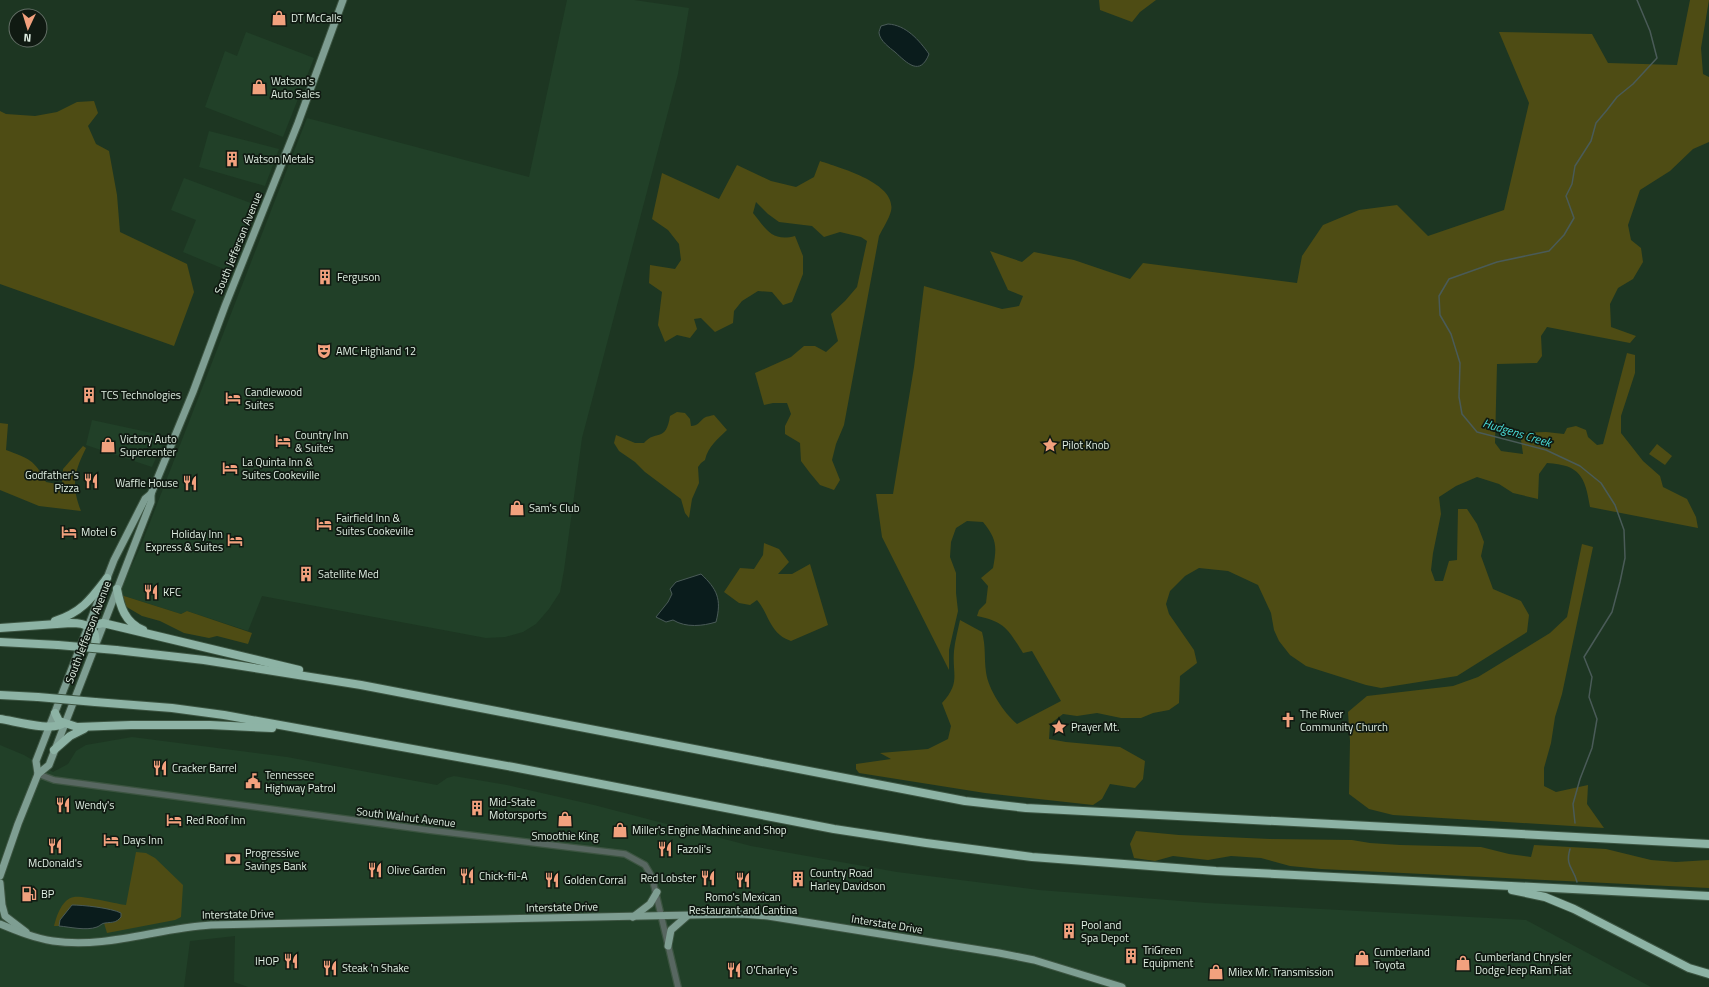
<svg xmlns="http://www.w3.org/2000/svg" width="1709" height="987" font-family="'Titillium Web',sans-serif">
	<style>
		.built { fill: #214028 }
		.green { fill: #4e4c14 }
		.water { fill: #0a1c1c; stroke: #4a5b58 }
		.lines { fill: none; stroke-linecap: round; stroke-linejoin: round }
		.stream { stroke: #4a5b58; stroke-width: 1.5 }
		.minor-casing { stroke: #3c5441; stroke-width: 8 }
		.major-casing { stroke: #3c5441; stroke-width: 9 }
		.highway-casing { stroke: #3c5441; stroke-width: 10 }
		.minor { stroke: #586761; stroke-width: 5.5 }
		.major { stroke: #7e9e92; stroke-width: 7 }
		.highway { stroke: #8db3a5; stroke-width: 8 }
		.highway-bridge-casing { stroke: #3c5441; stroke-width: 10; stroke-linecap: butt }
		.highway-bridge { stroke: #8db3a5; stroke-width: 8 }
		.labels { text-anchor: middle; stroke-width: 3.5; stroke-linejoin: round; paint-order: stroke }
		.poi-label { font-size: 11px; fill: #e0efe3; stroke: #101a12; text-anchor: start }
		.street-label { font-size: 11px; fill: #e0efe3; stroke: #101a12 }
		.water-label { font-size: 12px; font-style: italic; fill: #4adeda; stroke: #101a12 }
	</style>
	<rect width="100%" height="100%" fill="#1d3622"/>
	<g class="built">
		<path d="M567,0h67l55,8 -11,66 -96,364 -18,132 -4,22 -11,17 -13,15 -13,8 -18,5 -19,1 -224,-42 -14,35 -61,-20 -6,3 -60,-19 1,-9 18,-38 167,-430 222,59z"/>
		<path d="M246,32l68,26 -31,79 -78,-30 20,-56 12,5z"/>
		<path d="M209,131l70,18 -14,37 -66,-19z"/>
		<path d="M184,178l72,27 -25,67 -48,-20 13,-32 -25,-10z"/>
		<path d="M92,420l74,16 -14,31 -66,-22z"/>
		<path d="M132,737l155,20 150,28 10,-7 7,-2 53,9 87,20 157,41 146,26 142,18 168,13 319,17 125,67h-1403l-14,-5 1,-46 -45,5 -6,46h-184v-242l24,10 29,17 15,-8 8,-13 10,-6z"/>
	</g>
	<g class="green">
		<path d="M1099,0h57l-16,12 -8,10 -32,-12z"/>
		<path d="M1690,0h19l-8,48 2,26 6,3v65l-16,7 -23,22 -30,19 -12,35 3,15 10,8 2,14 -10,17 -15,9 -8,16 1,23 25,9 -6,7 -83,-16 -6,9 1,20 -5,7 -40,1 -2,79 6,8 22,3 -3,-21 26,-1 18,2 3,-6 9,-2 10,4 2,7 9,8 6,-1 24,-91 8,2v18l-14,43v17l22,28 17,15 3,11 24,12 9,18 2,11 -108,-21c-5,-31 -10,-42 -43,-44l-8,11 -1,25 -25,-6 -14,-9 -22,-7 -21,9 -17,11 2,17 -8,39 -2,17 4,11h8l6,-20 8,-1 1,-51h9l10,15 7,18 -3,14 12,33 28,12 8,14 -2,17 -70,44 -76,12 -15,-3 -60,-19 -16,-11 -11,-14 -5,-11 -3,-17 -13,-28 -30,-14 -29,-3 -14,8 -15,15 -4,13 3,10 25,36 3,13 -17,13 -1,27 -10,7 -16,3 -12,5h-20l-24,-5 -20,3 -14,-2 -13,10 -1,15 17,3 54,5 25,14 -2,18 -8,9 -25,-4 -8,15 -9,6 -108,-12 -126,-20 -3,-4v-5l35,-5 -11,-6 48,-4 20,-10 3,-13 -9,-23c19,-21 10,-28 12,-52 1,-11 4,-21 6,-31l22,12c4,15 2,25 4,40 2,17 18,41 31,52l44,-23 -29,-50 -9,2c-15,-24 -18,-31 -46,-37l2,-6 7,-7 2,-17 -7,-8 12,-10c4,-21 4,-29 -10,-46l-16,-1 -11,7 -5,14 -1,15 6,16v20l2,18 -9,39v20l-67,-133 -6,-43h17l21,-127 10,-81 78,23 17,-3 4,-10 -15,-6 -18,-39 32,11 12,-10 40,8 56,19 13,-16 154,20 5,-27 21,-31 36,-15 38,-5 31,31 76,-26 25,-107 -30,-71 93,2 16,29 69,2z"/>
		<path d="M94,101l4,12 -10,13 8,18 13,7 8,44 3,37 67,32 7,28 -20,54 -174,-62v-173l6,3 29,2 22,-4 20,-10z"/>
		<path d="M820,161c20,7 77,22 71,50 -2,8 -8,17 -12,25l-35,189 -8,19 -4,16 8,20 -6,10 -14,-5 -10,-12 -9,-12 -1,-18 -15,-9v-8l6,-12 -4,-11h-14l-9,2 -9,-32 36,-16 13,-11h11l11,6 12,-11 -7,-27 14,-13 12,-14 10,-46 -6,-4 -21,-5 -16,5 -12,-11 -33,-4 -11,-8 -12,-12 -3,11c13,16 19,29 42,23l8,20v18l-11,28 -9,3 -11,-13 -14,-1 -16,10 -8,10 -1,12 -18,9 -14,-14 -7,1 3,10 -7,9 -13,-3 -12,7 -7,-17 4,-33 -13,-9 1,-18 25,4 6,-9 -2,-16 -11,-14 -16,-11 10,-46 57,26 18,-34 34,16 25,6 18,-10z"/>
		<path d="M677,412l8,1 5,6 1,7c7,0 8,-4 13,-8 3,-2 7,-2 10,-3l13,15c-9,9 -19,16 -22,30l-4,3 -3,4 1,16 -7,16 -3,19 -4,-5 -4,-14 -36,-27 -10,-10 -16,-11 -5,-8 2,-8 19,8h9c12,-14 22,0 26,-27z"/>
		<path d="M0,423l8,1 -2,26c23,9 28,9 40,32l16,3 1,-16 20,-23 3,2c-12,24 -15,37 -5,63l-42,-5 -39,-16z"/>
		<path d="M1657,444l15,12 -7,9 -16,-11z"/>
		<path d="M764,543l15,6 10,13 -11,12h14l18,-10 18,61 -37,16c-4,-2 -8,-3 -11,-6 -11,-9 -14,-25 -23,-35l-7,5 -11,-2 -15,-11 16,-24 14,1 9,-14z"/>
		<path d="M1582,544l11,3 -31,147 -7,23 -4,26 -7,25v18l12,6 32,-7 -1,19 17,24 -211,-13 -24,-6 -20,-15 1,-53 -2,-29 19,-16 86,-10 25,-9 72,-44 17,-16z"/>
		<path d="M121,595l60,19 6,-3 65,22 -4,11 -31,-8 -8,2 -25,-5 -24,-12 -18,-5 -17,-10z"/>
		<path d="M1136,831l43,4 91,4 82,1 18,3 30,2 81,2 28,7 22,3 3,-12 72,4 45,11 25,2 33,-2v28l-388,-19 -31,-3 -29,-8 -30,-2 -23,4 -35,-4 -18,5 -21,-3 -4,-14z"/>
		<path d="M136,852l10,1 9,5 28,27 -2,32 -6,3 -68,13 -3,-10h8l5,-12 -9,-1 -48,10 -1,6h-5c3,-11 8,-27 20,-29 7,-2 43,7 52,8z"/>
	</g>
	<g class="water">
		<path d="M888,24c18,1 31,16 41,30 -9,23 -22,9 -34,-2 -5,-4 -15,-11 -16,-19 0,-2 1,-4 2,-7z"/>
		<path d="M701,574c16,15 21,25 15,48 -13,4 -30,6 -43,-2l-7,2 -10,-5 12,-15 4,-8 -2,-5 6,-7z"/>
		<path d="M72,905c11,0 39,3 49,8v4c-5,6 -8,5 -16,6 -3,0 -5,3 -8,4 -11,4 -27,0 -38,-1l1,-6z"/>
	</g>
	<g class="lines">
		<g class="stream">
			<path d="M1575,823l-2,-19 7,-25 12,-31 5,-29 -8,-22 3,-20 -8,-20 28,-45 8,-30 5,-24 -1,-28 -9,-25 -14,-22 -21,-17 -34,-16 -69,-18 -15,-18 -3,-17 1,-34 -9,-29 -11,-19 -1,-19 10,-17 48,-17 52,-11 15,-16 10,-17 -8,-22 6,-12 3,-18 16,-25 5,-18 11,-13 10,-13 16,-13 24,-26 -7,-27 -13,-31"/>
			<path d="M1570,849c-5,17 3,18 7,33"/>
		</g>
		<g class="minor-casing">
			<path id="minor" d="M38,774l16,6 374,50 197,24 20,11 7,12 26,110"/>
		</g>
		<g class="major-casing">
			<g id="major">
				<path d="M38,774l-2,-13 78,-201 31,-61 6,-5 42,-102 32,-86 73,-183 45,-123"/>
				<path d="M0,876l18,-52 20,-50 11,-9 102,-263v-8"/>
				<path d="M0,883l2,22 3,11 21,16"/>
				<path d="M633,917l17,-13 7,-12"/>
				<path d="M0,924c17,7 34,14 53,17 53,8 105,-13 158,-16l530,-11 27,2 231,37 35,7 88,27"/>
				<path d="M668,946l3,-16 16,-14"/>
			</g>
		</g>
		<g class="highway-casing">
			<g id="highway">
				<path d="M117,589c3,17 8,34 26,41"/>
				<path d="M55,621c27,-9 36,-22 52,-43"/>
				<path d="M89,626l14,-3 196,47"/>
				<path d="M0,628l71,-5c14,0 27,4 24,21"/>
				<path d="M0,642l58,3"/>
				<path d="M116,650l88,10 157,25 604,116 61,7 683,36"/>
				<path d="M0,695l38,2"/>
				<path d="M95,702l77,6 52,7 289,52 321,62 92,14 106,14 184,14 493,25"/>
				<path d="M55,713l4,8 18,6 54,-2h79l62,3"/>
				<path d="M0,719c15,2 52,13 64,4"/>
				<path d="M54,750l16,-14 14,-7"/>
				<path d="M1512,890l33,7 29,12 115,59 20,6"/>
			</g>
		</g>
		<use href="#minor" class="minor"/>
		<use href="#major" class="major"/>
		<use href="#highway" class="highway"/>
		<g class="highway-bridge-casing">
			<g id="highway-bridge">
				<path d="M58,645l58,5"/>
				<path d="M38,697l57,5"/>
			</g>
		</g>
		<use href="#highway-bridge" class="highway-bridge"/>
	</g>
	<defs>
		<g id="shop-bare" transform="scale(1.2)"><path d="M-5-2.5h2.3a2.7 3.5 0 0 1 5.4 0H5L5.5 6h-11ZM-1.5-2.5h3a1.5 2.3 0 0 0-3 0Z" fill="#f2a17e" stroke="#101a12" stroke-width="2.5" paint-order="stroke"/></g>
		<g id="building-bare" transform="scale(1.2)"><path d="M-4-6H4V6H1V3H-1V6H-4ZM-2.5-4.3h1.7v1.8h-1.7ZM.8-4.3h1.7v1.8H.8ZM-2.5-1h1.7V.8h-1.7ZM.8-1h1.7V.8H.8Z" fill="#f2a17e" stroke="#101a12" stroke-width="2.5" paint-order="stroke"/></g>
		<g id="theatre-bare" transform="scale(1.2)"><path d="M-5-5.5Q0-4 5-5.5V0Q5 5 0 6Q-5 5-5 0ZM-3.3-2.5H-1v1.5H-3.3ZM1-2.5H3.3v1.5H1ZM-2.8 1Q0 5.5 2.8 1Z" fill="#f2a17e" stroke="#101a12" stroke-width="2.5" paint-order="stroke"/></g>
		<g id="hotel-bare" transform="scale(1.2)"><path d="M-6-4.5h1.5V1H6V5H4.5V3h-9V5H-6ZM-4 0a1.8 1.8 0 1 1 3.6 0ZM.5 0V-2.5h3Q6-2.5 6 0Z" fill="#f2a17e" stroke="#101a12" stroke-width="2.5" paint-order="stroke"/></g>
		<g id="sight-bare" transform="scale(1.2)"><path d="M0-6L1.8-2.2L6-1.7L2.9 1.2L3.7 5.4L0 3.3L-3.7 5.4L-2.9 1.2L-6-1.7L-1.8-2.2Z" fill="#f2a17e" stroke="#101a12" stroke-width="2.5" paint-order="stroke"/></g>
		<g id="restaurant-bare" transform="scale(1.2)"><path d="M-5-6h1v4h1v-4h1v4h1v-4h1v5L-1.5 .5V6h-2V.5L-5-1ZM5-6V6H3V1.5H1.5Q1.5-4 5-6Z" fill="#f2a17e" stroke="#101a12" stroke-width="2.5" paint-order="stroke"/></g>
		<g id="church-bare" transform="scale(1.2)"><path d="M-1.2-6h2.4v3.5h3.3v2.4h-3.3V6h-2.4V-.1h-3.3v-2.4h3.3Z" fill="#f2a17e" stroke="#101a12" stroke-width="2.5" paint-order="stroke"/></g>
		<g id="civic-bare" transform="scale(1.2)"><path d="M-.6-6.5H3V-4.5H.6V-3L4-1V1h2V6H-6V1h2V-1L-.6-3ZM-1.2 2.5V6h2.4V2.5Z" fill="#f2a17e" stroke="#101a12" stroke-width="2.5" paint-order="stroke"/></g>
		<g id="bank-bare" transform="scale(1.2)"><path d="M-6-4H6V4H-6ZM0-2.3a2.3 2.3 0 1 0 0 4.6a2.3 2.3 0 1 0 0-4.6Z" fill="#f2a17e" stroke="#101a12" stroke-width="2.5" paint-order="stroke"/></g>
		<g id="fuel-bare" transform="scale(1.2)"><path d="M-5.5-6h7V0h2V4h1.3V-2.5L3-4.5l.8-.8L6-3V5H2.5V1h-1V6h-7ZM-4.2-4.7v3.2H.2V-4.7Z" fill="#f2a17e" stroke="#101a12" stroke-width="2.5" paint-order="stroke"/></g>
	</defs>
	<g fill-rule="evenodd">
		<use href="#shop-bare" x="279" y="18"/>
		<use href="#shop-bare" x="259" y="87"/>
		<use href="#building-bare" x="232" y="159"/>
		<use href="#building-bare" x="325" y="277"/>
		<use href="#theatre-bare" x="324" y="351"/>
		<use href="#building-bare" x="89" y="395"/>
		<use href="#hotel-bare" x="233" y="398"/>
		<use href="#hotel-bare" x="283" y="441"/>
		<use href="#shop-bare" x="108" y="445"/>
		<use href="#sight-bare" x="1050" y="445"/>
		<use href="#hotel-bare" x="230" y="468"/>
		<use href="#restaurant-bare" x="91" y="481"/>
		<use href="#restaurant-bare" x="190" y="483"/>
		<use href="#shop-bare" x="517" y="508"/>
		<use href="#hotel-bare" x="324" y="524"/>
		<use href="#hotel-bare" x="69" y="532"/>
		<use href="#hotel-bare" x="235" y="540"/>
		<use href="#building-bare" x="306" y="574"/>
		<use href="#restaurant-bare" x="151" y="592"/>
		<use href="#church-bare" x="1288" y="720"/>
		<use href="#sight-bare" x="1059" y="727"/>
		<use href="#restaurant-bare" x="160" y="768"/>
		<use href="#civic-bare" x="253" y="781"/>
		<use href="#restaurant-bare" x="63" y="805"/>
		<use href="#building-bare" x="477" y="808"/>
		<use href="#shop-bare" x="565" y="819"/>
		<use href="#hotel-bare" x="174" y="820"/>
		<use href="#shop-bare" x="620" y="830"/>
		<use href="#hotel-bare" x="111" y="840"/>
		<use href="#restaurant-bare" x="55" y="846"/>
		<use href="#restaurant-bare" x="665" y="849"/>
		<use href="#bank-bare" x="233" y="859"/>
		<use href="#restaurant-bare" x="375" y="870"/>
		<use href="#restaurant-bare" x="467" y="876"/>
		<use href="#restaurant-bare" x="708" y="878"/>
		<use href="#building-bare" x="798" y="879"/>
		<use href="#restaurant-bare" x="552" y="880"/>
		<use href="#restaurant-bare" x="743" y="880"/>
		<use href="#fuel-bare" x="29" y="894"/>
		<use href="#building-bare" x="1069" y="931"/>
		<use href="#building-bare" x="1131" y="956"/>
		<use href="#shop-bare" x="1362" y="958"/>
		<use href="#restaurant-bare" x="291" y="961"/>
		<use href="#shop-bare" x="1463" y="963"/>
		<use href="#restaurant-bare" x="330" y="968"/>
		<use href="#restaurant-bare" x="734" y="970"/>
		<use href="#shop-bare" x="1216" y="972"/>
	</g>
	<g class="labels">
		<g class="poi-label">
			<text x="291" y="22">DT McCalls</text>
			<text x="271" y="85">Watson's<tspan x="271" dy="13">Auto Sales</tspan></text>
			<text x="244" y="163">Watson Metals</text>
			<text x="337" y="281">Ferguson</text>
			<text x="336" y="355">AMC Highland 12</text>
			<text x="245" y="396">Candlewood<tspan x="245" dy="13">Suites</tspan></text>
			<text x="101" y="399">TCS Technologies</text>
			<text x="295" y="439">Country Inn<tspan x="295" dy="13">&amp; Suites</tspan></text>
			<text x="120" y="443">Victory Auto<tspan x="120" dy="13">Supercenter</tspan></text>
			<text x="1062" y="449">Pilot Knob</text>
			<text x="242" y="466">La Quinta Inn &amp;<tspan x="242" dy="13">Suites Cookeville</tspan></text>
			<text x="79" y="479" text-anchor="end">Godfather's<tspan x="79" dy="13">Pizza</tspan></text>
			<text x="178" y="487" text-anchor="end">Waffle House</text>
			<text x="529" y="512">Sam's Club</text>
			<text x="336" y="522">Fairfield Inn &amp;<tspan x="336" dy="13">Suites Cookeville</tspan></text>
			<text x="81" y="536">Motel 6</text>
			<text x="223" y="538" text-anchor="end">Holiday Inn<tspan x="223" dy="13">Express &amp; Suites</tspan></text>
			<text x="318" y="578">Satellite Med</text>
			<text x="163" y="596">KFC</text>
			<text x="1300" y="718">The River<tspan x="1300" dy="13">Community Church</tspan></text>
			<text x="1071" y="731">Prayer Mt.</text>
			<text x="172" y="772">Cracker Barrel</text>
			<text x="265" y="779">Tennessee<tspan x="265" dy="13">Highway Patrol</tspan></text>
			<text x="489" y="806">Mid-State<tspan x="489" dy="13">Motorsports</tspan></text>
			<text x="75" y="809">Wendy's</text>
			<text x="186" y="824">Red Roof Inn</text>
			<text x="632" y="834">Miller's Engine Machine and Shop</text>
			<text x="565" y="840" text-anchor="middle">Smoothie King</text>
			<text x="123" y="844">Days Inn</text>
			<text x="677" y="853">Fazoli's</text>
			<text x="245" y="857">Progressive<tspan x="245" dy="13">Savings Bank</tspan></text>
			<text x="55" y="867" text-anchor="middle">McDonald's</text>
			<text x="387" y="874">Olive Garden</text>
			<text x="810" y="877">Country Road<tspan x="810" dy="13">Harley Davidson</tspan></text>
			<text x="479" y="880">Chick-fil-A</text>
			<text x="696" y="882" text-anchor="end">Red Lobster</text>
			<text x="564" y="884">Golden Corral</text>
			<text x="41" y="898">BP</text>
			<text x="743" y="901" text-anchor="middle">Romo's Mexican<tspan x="743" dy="13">Restaurant and Cantina</tspan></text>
			<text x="1081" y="929">Pool and<tspan x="1081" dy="13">Spa Depot</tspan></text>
			<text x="1143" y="954">TriGreen<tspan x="1143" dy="13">Equipment</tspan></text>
			<text x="1374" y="956">Cumberland<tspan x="1374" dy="13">Toyota</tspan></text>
			<text x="1475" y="961">Cumberland Chrysler<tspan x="1475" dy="13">Dodge Jeep Ram Fiat</tspan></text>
			<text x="279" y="965" text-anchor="end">IHOP</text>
			<text x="342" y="972">Steak 'n Shake</text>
			<text x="746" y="974">O'Charley's</text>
			<text x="1228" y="976">Milex Mr. Transmission</text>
		</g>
		<g class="street-label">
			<text transform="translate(238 243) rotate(-68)" y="4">South Jefferson Avenue</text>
			<text transform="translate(88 632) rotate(-69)" y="4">South Jefferson Avenue</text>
			<text transform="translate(406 817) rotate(7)" y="4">South Walnut Avenue</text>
			<text transform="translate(562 907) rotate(-1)" y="4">Interstate Drive</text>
			<text transform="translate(238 914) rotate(-1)" y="4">Interstate Drive</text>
			<text transform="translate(887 924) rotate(9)" y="4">Interstate Drive</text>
		</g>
		<g class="water-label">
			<text transform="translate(1517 433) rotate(17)" y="4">Hudgens Creek</text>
		</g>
	</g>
	<g transform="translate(28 28) rotate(184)"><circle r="19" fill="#101a12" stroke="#636f66"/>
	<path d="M0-3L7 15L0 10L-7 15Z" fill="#f2a17e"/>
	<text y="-6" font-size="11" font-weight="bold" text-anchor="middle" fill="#e0efe3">N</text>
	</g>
</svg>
